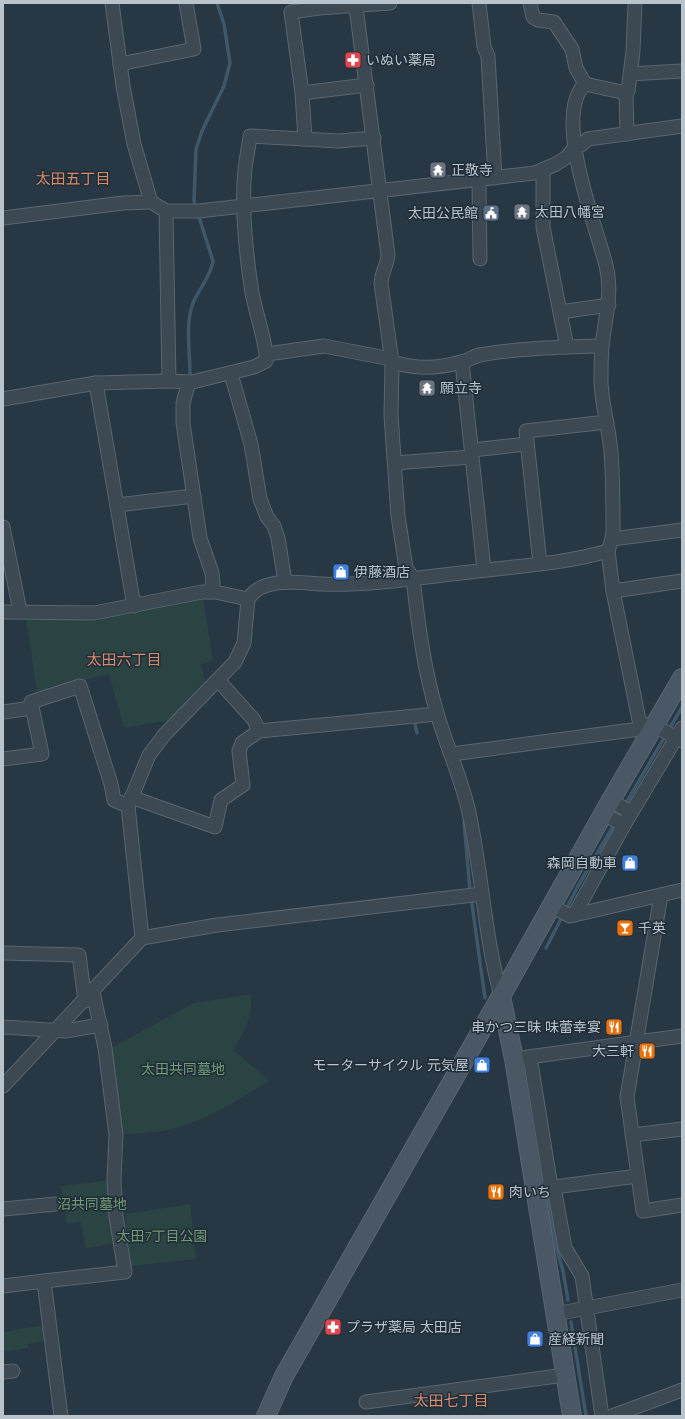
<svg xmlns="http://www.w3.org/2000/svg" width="685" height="1419" font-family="Quicksand,'Noto Sans JP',sans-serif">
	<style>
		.green { fill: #294443 }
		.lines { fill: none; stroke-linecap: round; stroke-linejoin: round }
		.stream { stroke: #3e576b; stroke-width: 3.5 }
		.street-casing { stroke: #5a6670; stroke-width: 15 }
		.secondary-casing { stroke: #5a6670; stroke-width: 20 }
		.street { stroke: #3c4852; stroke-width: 13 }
		.secondary { stroke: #4a5865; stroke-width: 18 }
		.labels { text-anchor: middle; stroke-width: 3; stroke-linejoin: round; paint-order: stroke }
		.poi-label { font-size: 14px; fill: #b9c3cc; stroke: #202d38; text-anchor: start }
		.park-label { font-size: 14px; fill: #709d75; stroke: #202d38 }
		.neighbourhood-label { font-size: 15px; fill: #d68b6b; stroke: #202d38 }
	</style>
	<rect width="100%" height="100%" fill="#273743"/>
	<g class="green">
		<path d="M202,592l11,68 -12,5 6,25 -30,29 -53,9 -15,-54 -72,18 -12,-80 69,1z"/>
		<path d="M251,994c2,21 -7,38 -17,56l35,31c-31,19 -65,41 -101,49 -16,3 -33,4 -49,5l-10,-86 85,-46z"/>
		<path d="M111,1180l9,63 -35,5 -4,-26 -14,2 -6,-38z"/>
		<path d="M190,1204l6,55 -65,7 -6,-52z"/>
		<path d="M43,1325l3,16 -18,3 1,4 -26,4v-20z"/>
	</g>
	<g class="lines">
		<g class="stream">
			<path d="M196,208l-2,-8 2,-51 6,-18 22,-45 6,-23 -6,-39 -7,-21"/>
			<path d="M190,374c0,-22 -5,-50 3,-71 6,-14 18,-27 20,-42l-14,-44"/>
			<path d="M412,721l2,-1 3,13"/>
			<path d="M625,805l57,-98"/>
			<path d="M464,822l6,68 15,108"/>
			<path d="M546,948l32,-62 44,-75"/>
			<path d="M547,1197l9,49 7,25 5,29"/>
			<path d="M571,1322l15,94"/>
		</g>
		<g class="street-casing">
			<g id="street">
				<path d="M112,3l11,83 11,58 17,58"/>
				<path d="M479,3l5,44 4,9 7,122"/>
				<path d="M530,3l3,14 5,3 16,2 18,27 4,19 9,16 41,9 2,-2 5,-40 2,-48"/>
				<path d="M356,7l32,248c-1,12 -6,15 -7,28l11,79 -1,53 7,101 8,52 7,10c5,45 11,92 24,135 9,32 23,62 31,95 14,62 16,127 33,188"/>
				<path d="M120,64l74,-15 -8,-46"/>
				<path d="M630,74l52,-3"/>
				<path d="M585,84c-33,31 11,142 21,181 7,28 -1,53 -4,81 -1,12 -1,25 -1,36 1,24 8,46 10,70 2,26 2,52 2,79l-1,8 -4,12 5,40 26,129 12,11"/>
				<path d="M302,93l65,-8"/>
				<path d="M626,93l1,41"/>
				<path d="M305,139l-3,-46 -11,-81 28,-4 71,-5"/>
				<path d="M543,170v57l17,85"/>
				<path d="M479,180l1,79"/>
				<path d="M166,211l3,170"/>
				<path d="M3,218l120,-15 28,-1 15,9h33l336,-38 21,-9 11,-7 8,-10 6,-2 7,-6 94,-13"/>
				<path d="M567,347l-7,-35 49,-7"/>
				<path d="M267,354l57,-8 67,13"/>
				<path d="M392,362c25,7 44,7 69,0 6,-1 13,-6 19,-7 40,-7 82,-8 122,-9"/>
				<path d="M462,362l22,208"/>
				<path d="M231,374l20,70 9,55 7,18 7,9 4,12 7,44"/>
				<path d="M189,382l-6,21v20l17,115 12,35 1,10 -4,9"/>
				<path d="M96,383l38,223"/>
				<path d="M3,399l93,-16 73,-2 23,1 62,-15 12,-6c2,-11 -11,-52 -14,-68 -6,-39 -11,-84 -7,-124 1,-11 4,-22 5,-33l89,5 35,-3"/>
				<path d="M472,450l55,-6"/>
				<path d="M395,463l76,-6"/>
				<path d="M117,505l77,-9"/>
				<path d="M3,527l17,84"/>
				<path d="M612,539l70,-9"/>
				<path d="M540,564l-14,-133 81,-9"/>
				<path d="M613,591l69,-10"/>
				<path d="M3,612l91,1 108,-21h13l33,7"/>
				<path d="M218,680l36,40 5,11"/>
				<path d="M3,712l29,-4"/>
				<path d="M655,726l27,15"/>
				<path d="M452,754l195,-26"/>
				<path d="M3,759l39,-5 -11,-52 49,-16 31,98 3,16 14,6"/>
				<path d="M131,797l84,30 6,-27 22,-15 -4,-34 3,-8 17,-12 178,-17"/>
				<path d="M611,800l20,13"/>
				<path d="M603,814l21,11"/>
				<path d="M661,895l-34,202 16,114 39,-6"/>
				<path d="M551,906l19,10 112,-26"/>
				<path d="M574,915l50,-90 58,-97"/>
				<path d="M142,938l-14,-132 21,-51 16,-21 70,-72 9,-19 4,-44c15,-23 51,-16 74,-15 49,2 99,-7 148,-12 46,-6 93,-8 138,-21"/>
				<path d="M3,953l76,2 6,46"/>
				<path d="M3,1027l62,4 36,-6"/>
				<path d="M530,1057l21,130"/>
				<path d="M514,1059l168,-23"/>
				<path d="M3,1086l139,-148 75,-13 265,-31"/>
				<path d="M632,1135l50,-6"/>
				<path d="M554,1187l11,61 17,28 20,140"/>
				<path d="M546,1188l92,-12"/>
				<path d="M3,1209l53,-5"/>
				<path d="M44,1281l81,-9 -9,-56 -2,-37 2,-44 -11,-87 -12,-56"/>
				<path d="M3,1286l41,-5 17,135"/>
				<path d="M555,1314l127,-24"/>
				<path d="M3,1372l10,-1"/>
				<path d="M366,1402l199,-27"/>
				<path d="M612,1416l70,-26"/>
			</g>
		</g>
		<g class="secondary-casing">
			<g id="secondary">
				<path d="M501,996l13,63 58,357"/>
				<path d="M266,1416l18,-40 217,-380 110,-196 71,-122"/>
			</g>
		</g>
		<use href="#street" class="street"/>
		<use href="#secondary" class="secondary"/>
	</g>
	<defs>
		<g id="pharmacy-square" transform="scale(0.9)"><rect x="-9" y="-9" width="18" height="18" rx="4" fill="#e0444e" stroke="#202d38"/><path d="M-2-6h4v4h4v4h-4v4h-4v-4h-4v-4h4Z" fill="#fff"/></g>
		<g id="temple-square" transform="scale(0.9)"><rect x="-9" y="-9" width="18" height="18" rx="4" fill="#6b7280" stroke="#202d38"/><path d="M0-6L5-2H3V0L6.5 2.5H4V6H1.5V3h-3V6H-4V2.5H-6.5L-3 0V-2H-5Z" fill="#fff"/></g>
		<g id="civic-square" transform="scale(0.9)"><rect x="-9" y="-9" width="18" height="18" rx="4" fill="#5c6f8a" stroke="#202d38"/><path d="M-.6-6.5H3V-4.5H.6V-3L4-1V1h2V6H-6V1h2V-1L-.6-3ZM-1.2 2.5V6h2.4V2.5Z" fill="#fff"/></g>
		<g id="shop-square" transform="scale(0.9)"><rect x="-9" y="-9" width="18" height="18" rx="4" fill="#3f7fe0" stroke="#202d38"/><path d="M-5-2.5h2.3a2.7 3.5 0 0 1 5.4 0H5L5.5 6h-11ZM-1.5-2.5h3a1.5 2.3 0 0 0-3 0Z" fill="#fff"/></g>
		<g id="bar-square" transform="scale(0.9)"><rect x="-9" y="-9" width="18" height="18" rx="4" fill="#e8710a" stroke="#202d38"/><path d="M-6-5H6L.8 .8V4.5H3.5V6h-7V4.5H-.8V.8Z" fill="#fff"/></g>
		<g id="restaurant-square" transform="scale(0.9)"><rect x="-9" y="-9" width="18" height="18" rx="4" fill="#e8710a" stroke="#202d38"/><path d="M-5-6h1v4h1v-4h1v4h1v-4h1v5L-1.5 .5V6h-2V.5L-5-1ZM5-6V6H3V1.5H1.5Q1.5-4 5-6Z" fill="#fff"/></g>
	</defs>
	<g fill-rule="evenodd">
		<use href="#pharmacy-square" x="353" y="60"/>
		<use href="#temple-square" x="438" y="170"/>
		<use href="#temple-square" x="522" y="212"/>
		<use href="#civic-square" x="491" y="213"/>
		<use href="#temple-square" x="427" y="388"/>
		<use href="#shop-square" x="341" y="572"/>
		<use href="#shop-square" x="630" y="863"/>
		<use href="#bar-square" x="625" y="928"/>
		<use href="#restaurant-square" x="614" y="1027"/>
		<use href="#restaurant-square" x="647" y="1051"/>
		<use href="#shop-square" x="482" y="1065"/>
		<use href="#restaurant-square" x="496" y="1192"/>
		<use href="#pharmacy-square" x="333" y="1327"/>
		<use href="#shop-square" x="535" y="1339"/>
	</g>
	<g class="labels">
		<g class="poi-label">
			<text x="366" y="65">いぬい薬局</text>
			<text x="451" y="175">正敬寺</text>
			<text x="535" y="217">太田八幡宮</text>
			<text x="478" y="218" text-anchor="end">太田公民館</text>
			<text x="440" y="393">願立寺</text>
			<text x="354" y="577">伊藤酒店</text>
			<text x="617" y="868" text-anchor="end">森岡自動車</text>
			<text x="638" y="933">千英</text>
			<text x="601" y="1032" text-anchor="end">串かつ三昧 味蕾幸宴</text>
			<text x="634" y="1056" text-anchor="end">大三軒</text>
			<text x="469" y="1070" text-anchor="end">モーターサイクル 元気屋</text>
			<text x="509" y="1197">肉いち</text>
			<text x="346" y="1332">プラザ薬局 太田店</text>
			<text x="548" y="1344">産経新聞</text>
		</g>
		<g class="park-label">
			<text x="183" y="1074">太田共同墓地</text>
			<text x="92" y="1209">沼共同墓地</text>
			<text x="162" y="1241">太田7丁目公園</text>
		</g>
		<g class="neighbourhood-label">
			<text x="73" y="184">太田五丁目</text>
			<text x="124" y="665">太田六丁目</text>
			<text x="451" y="1406">太田七丁目</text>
		</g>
	</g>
	<rect width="685" height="1419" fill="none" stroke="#b9c3cc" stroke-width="8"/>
</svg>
